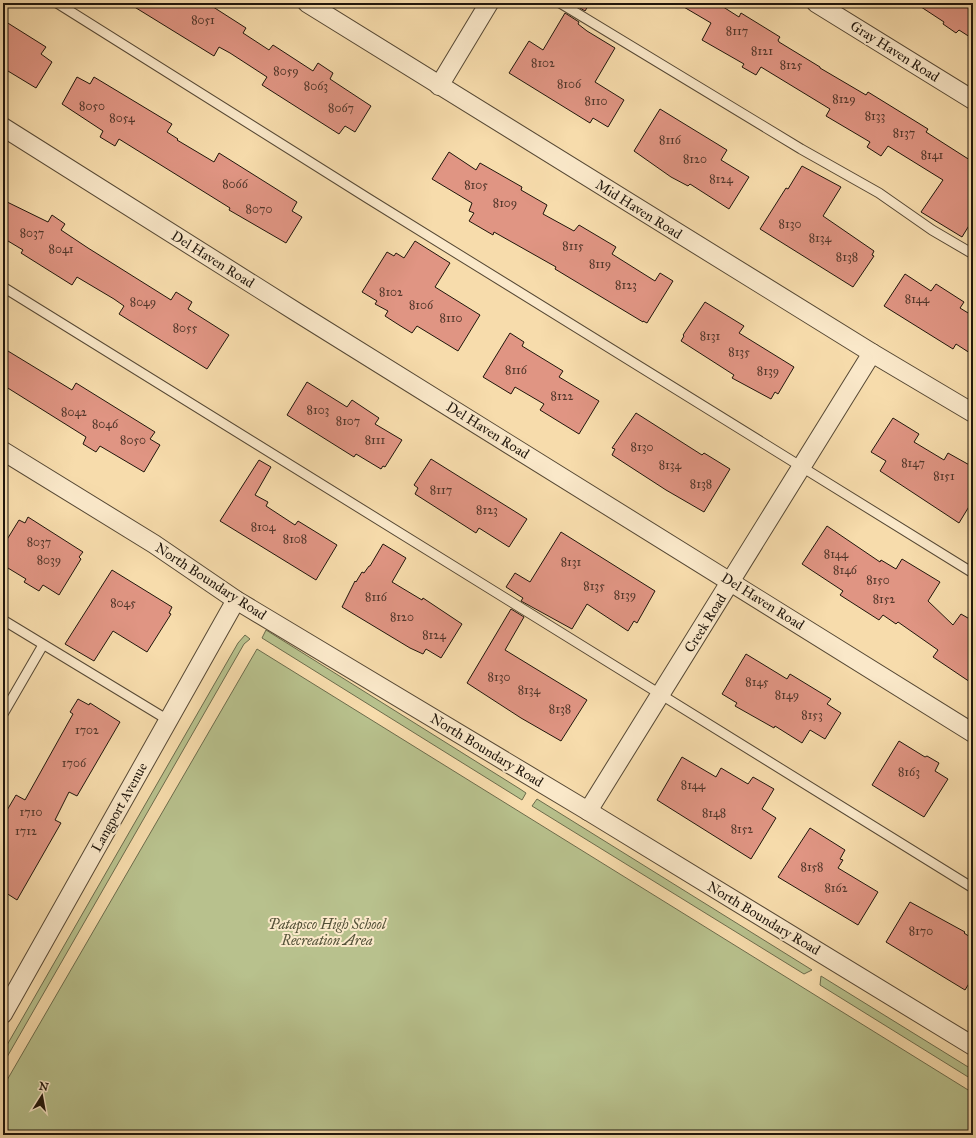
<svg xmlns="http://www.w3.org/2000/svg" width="976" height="1138" font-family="'IM FELL Great Primer',serif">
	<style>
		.green { fill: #b8c18d; stroke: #6c6c4c }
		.building { fill: #e09583; stroke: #20160c }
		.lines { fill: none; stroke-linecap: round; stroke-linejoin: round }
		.service-casing { stroke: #564834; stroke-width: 11 }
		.minor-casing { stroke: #564834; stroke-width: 20 }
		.service { stroke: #fae8c9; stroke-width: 9 }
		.minor { stroke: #fae8c9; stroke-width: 18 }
		.labels { text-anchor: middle; stroke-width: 4; stroke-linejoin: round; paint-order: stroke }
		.number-label { font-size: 12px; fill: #50362a }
		.street-label { font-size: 14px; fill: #20160c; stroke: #fae8c9 }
		.park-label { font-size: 14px; font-style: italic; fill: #555239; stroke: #fae8c9 }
	</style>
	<rect width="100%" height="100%" fill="#f7dcac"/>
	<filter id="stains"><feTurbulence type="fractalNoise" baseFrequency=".005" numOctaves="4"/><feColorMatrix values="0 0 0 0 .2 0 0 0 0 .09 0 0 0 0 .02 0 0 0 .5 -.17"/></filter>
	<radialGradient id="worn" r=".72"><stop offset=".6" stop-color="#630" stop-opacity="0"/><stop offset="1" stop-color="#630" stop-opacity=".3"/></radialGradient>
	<g class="green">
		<path d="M266,630l254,159 6,4 -4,7 -260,-162z"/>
		<path d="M245,635l5,4 -6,5 -241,420v-12l235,-409z"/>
		<path d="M257,649l716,444v42h-970v-48z"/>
		<path d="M537,799l275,171 -8,4 -272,-168z"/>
		<path d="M821,976l152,94v10l-153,-95z"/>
	</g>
	<g class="building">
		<path d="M128,3h79l39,25 -3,5 26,17 4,-5 40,26 5,-8 15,10 -3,6 41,27 -16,26 -10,-6 -6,8 -77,-49 5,-8 -37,-24 -11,-6 -5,9z"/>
		<path d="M572,3h18l-5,8z"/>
		<path d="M677,3h40l22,14 2,-4 39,24 -2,3 1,2 41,25v1l46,27 2,-3 60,37 -2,3 47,30v57l-11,18 -41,-25 22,-32 -55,-34 -7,10 -14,-9 3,-5 -44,-26 4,-7 -69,-42 -5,8 -14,-8 2,-3 -42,-24 9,-17z"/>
		<path d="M915,3h58v36l-14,-9 -3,3 -13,-9 1,-2z"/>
		<path d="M565,13l14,9 -1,2 9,7 28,17 -20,34 29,18 -16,27 -15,-9 -3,5 -81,-50 20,-32 14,9z"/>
		<path d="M3,20l43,27 -5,7 11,8 -16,26 -33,-20z"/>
		<path d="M77,77l13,7 4,-7 78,47 -5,8 11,7 -1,1 37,22 5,-9 78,49 -5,9 10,6 -16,26 -57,-33 1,-2 -111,-69 -4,7 -15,-9 3,-6 -41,-27z"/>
		<path d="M660,109l67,41 -6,10 28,17 -20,32 -39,-25 -2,2 -17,-9 -37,-26z"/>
		<path d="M449,152l27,18 4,-7 42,24 -1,3 26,15 -4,9 31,17 5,-6 37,22 -4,7 43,27 5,-8 13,8 -26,42 -4,-2v1l-88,-53 1,-2 -62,-35 -1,3 -24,-14 5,-8 -5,-2 3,-8 -40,-24z"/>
		<path d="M802,166l39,21 -18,29 51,35 -2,4 2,1 -21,31 -93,-58 26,-41 2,1z"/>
		<path d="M3,200l45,22 4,-7 13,9 -4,6 27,18 83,52 5,-8 16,10 -4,7 41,26 -22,34 -88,-55 5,-8 -10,-7 -37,-22 -5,8 -51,-32 2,-3 -20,-12z"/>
		<path d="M415,241l35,22 -15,24 45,28 -22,36 -41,-25 -5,7 -13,-8 -14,-9 3,-5 -13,-7 2,-3 -15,-9 25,-40 7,4 2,-3 8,5z"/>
		<path d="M905,274l26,17 5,-7 28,18 -4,6 13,8v39l-17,-11 -3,5 -69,-43z"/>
		<path d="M705,302l39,24 -5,7 55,34 -16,27 -3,-2 -4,7 -39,-21 2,-3 -53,-34 3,-5 -1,-1z"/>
		<path d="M510,333l14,9 -2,4 41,25 -4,6 40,24 -20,33 -39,-24 4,-6 -29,-17 -4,7 -28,-17z"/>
		<path d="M3,348l69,42 4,-7 79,49 -5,7 10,6 -16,27 -44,-26 -4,6 -13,-8 3,-7 -83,-52z"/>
		<path d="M307,382l40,25 5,-7 27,18 -4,6 27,16 -17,27 -2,-1 -2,3 -25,-15 -2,3 -67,-42z"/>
		<path d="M636,413l66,42 2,-2 26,16 -26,43 -38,-22 -54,-35 3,-6 -3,-1z"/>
		<path d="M893,418l26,16 -5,8 30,18 4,-7 25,14v33l-14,23 -79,-52 6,-10 -15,-9z"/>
		<path d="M431,459l96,60 -18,28 -30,-19 -3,5 -61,-39 3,-6 -4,-3z"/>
		<path d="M259,460l12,7 -16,28 13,7 -2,4 29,19 3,-4 39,24 -21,35 -96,-59z"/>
		<path d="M28,517l55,35 -4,5 2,2 -22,36 -16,-10 -4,6 -15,-9 2,-3 -23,-14v-19l16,-26 6,3z"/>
		<path d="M827,526l53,36 1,-2 15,9 6,-10 38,23 -12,19 25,24 8,-11 12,7v63l-40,-27 5,-7 -40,-28 -2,2 -13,-9 -4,5 -39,-25 3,-4 -41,-27z"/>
		<path d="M561,532l94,59 -18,32 -3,-2 -6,10 -41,-27 -15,25 -51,-28 2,-3 -17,-11 9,-14 15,9z"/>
		<path d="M383,544l23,14 -14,24 30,18 1,-2 39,26 -21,34 -15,-9 -3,5 -13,-6 -68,-41 13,-26 1,1 6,-10 2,1 5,-7h1z"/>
		<path d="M112,570l60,37 -3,6 2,1 -24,38 -34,-21 -19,30 -29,-17z"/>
		<path d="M511,609l13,8 -19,33 82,50 -26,41 -40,-23 -54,-35z"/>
		<path d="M746,654l41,25 3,-5 41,25 -4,5 14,9 -16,26 -15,-9 -8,13 -27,-17 -1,2 -39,-22 2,-3 -15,-9z"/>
		<path d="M78,699l11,6 1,-2 30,19 -43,74 -8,-4 -14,28 6,3 -44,77 -14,-9v-74l13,-22 9,5 48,-86 -3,-2z"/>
		<path d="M899,741l26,16 2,-1 12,7 -4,8 13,8 -24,38 -52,-32z"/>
		<path d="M682,757l34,20 5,-9 27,16 5,-7 21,12 -12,20 14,9 -25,41 -94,-59z"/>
		<path d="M810,828l35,22 -5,9 3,1 -5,8 40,24 -20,33 -80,-48z"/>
		<path d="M910,902l55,30 -1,1 9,6v38l-8,13 -79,-48z"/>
	</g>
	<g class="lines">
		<g class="service-casing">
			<g id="service">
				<path d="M57,3l312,196 604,374"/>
				<path d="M560,3l241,146 78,44 53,37 41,24"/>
				<path d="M3,287l970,601"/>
				<path d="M3,620l165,100"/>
				<path d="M3,714l40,-69"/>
			</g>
		</g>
		<g class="minor-casing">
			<g id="minor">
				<path d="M307,3l565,350 101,60"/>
				<path d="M816,3l157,97"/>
				<path d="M439,86l50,-83"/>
				<path d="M3,127l295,186 675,420"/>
				<path d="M3,451l151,93 82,56 352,211 385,235"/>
				<path d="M588,811l284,-458"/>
				<path d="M3,1014l233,-414"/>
			</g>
		</g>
		<use href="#service" class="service"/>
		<use href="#minor" class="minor"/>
	</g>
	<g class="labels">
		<g class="number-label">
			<text x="203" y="24">8051</text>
			<text x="737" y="35">8117</text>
			<text x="762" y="55">8121</text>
			<text x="543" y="67">8102</text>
			<text x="791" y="69">8125</text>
			<text x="286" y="75">8059</text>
			<text x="569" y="88">8106</text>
			<text x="316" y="90">8063</text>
			<text x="844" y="103">8129</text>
			<text x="596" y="105">8110</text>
			<text x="92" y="110">8050</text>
			<text x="341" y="112">8067</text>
			<text x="875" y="120">8133</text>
			<text x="122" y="122">8054</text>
			<text x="904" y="137">8137</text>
			<text x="670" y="144">8116</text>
			<text x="932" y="159">8141</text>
			<text x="695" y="163">8120</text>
			<text x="721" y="183">8124</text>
			<text x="235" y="188">8066</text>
			<text x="476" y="189">8105</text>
			<text x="505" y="207">8109</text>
			<text x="259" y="213">8070</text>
			<text x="790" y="228">8130</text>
			<text x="32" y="237">8037</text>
			<text x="820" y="242">8134</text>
			<text x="573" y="250">8115</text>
			<text x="61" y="253">8041</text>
			<text x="847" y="261">8138</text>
			<text x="600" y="268">8119</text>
			<text x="626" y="289">8123</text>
			<text x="391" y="296">8102</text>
			<text x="917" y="303">8144</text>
			<text x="143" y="306">8049</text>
			<text x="421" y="309">8106</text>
			<text x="451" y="322">8110</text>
			<text x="185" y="332">8055</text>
			<text x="710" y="340">8131</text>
			<text x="739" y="356">8135</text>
			<text x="516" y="374">8116</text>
			<text x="768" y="375">8139</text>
			<text x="562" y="400">8122</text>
			<text x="318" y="414">8103</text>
			<text x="74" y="416">8042</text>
			<text x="348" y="425">8107</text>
			<text x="105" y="428">8046</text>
			<text x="133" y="444">8050</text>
			<text x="375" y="444">8111</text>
			<text x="642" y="451">8130</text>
			<text x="913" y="467">8147</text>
			<text x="670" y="469">8134</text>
			<text x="944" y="480">8151</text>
			<text x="701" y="488">8138</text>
			<text x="441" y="494">8117</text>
			<text x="487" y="514">8123</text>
			<text x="263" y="531">8104</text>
			<text x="295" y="543">8108</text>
			<text x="39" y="546">8037</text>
			<text x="836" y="558">8144</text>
			<text x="49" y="564">8039</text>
			<text x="571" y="566">8131</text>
			<text x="845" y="574">8146</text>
			<text x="878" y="584">8150</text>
			<text x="594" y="590">8135</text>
			<text x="625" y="599">8139</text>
			<text x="376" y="601">8116</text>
			<text x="884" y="603">8152</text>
			<text x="123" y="607">8045</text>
			<text x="402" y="621">8120</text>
			<text x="434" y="639">8124</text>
			<text x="499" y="681">8130</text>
			<text x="757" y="686">8145</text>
			<text x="529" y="694">8134</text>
			<text x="787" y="699">8149</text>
			<text x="560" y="713">8138</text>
			<text x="812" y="719">8153</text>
			<text x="87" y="734">1702</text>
			<text x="74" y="767">1706</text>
			<text x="909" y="776">8163</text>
			<text x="693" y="789">8144</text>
			<text x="31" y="816">1710</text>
			<text x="714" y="817">8148</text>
			<text x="742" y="833">8152</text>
			<text x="26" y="835">1712</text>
			<text x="812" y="871">8158</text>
			<text x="836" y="892">8162</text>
			<text x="921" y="935">8170</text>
		</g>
		<g class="street-label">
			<text transform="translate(895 51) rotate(32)" y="5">Gray Haven Road</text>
			<text transform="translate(639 209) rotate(32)" y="5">Mid Haven Road</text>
			<text transform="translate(213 259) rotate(32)" y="5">Del Haven Road</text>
			<text transform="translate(488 430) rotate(32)" y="5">Del Haven Road</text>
			<text transform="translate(211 581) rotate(33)" y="5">North Boundary Road</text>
			<text transform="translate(763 601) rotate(32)" y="5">Del Haven Road</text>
			<text transform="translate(705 623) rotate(-58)" y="5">Creek Road</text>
			<text transform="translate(487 750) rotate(31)" y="5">North Boundary Road</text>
			<text transform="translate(119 807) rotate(-61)" y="5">Langport Avenue</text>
			<text transform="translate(764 918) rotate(31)" y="5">North Boundary Road</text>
		</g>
		<g class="park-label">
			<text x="327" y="929">Patapsco High School<tspan x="327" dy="16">Recreation Area</tspan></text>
		</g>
	</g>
	<rect width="976" height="1138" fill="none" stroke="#f7dcac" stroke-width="16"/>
	<rect x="4" y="4" width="968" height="1130" fill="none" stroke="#20160c" stroke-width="2"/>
	<rect x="8" y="8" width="960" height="1122" fill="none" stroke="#20160c"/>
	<g transform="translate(42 1096) rotate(11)" stroke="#fae8c9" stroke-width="3" paint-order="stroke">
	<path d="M0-3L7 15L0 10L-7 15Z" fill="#20160c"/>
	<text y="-6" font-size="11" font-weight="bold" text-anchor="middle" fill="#20160c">N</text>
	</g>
	<rect width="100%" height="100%" filter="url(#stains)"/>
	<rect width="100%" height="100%" fill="url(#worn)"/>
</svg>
